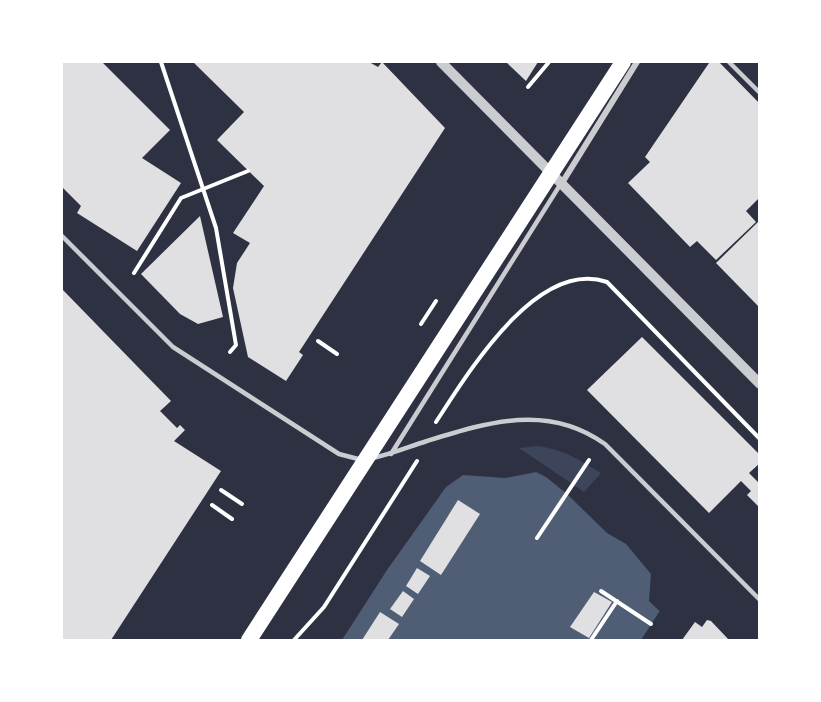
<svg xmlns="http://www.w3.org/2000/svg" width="821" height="702" font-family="'Roboto Serif',serif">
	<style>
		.green { fill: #3c4559 }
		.water { fill: #4f5d75 }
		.pier { fill: #2d3142 }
		.building { fill: #e0e0e3 }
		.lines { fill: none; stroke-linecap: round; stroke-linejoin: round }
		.path { stroke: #fff; stroke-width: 4 }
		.service { stroke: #caccd0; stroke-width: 4.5 }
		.minor { stroke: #caccd0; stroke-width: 6 }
		.tertiary { stroke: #caccd0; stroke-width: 10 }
		.trunk { stroke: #fff; stroke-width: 16 }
	</style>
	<rect width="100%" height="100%" fill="#2d3142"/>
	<path class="green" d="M538,446c26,4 40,13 63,27l-17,19 -65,-44z"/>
	<path class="water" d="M536,472l10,5 21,17 40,39 19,11 25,30 -2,27 41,39h-348l45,-70 59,-83 17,-12 42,3z"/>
	<path class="pier" d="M661,609l31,29 1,2h-52z"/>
	<g class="building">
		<path d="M62,62h40l68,68 -28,28 39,25 -44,68 -60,-38 4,-7 -19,-19z"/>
		<path d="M193,62h176l9,5 4,-5 63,66 -146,224 4,3 -17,26 -38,-24 -15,-69 4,-25 13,-20 -17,-10 31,-47 -47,-46 27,-28z"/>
		<path d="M506,62h32l-12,19z"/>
		<path d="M712,62h7l41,42v93l-14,14 10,11 -40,38 -19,-19 -7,6 -62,-64 22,-21 -5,-5 64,-94z"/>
		<path d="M200,216l23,101 -25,7 -18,-10 -39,-40z"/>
		<path d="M760,220v88l-44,-45z"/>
		<path d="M62,289l109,112 -11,10 17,17 3,-3 5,5 -11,11 47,30 -110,169h-49z"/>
		<path d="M642,337l118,118v8l-11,10 11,11v24l-13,-13 4,-4 -10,-10 -32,32 -122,-123z"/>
		<path d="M458,500l22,14 -39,61 -21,-14z"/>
		<path d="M417,568l13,8 -12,18 -12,-8z"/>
		<path d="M403,591l11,8 -12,18 -12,-8z"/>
		<path d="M594,592l18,10 -23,36 -19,-11z"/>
		<path d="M380,612l19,12 -11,16h-26z"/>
		<path d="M707,620l4,1 18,19h-47l13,-18 7,5z"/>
	</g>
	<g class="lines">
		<g class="path">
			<path d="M161,62l55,166 20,117 -6,7"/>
			<path d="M528,87l21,-25"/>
			<path d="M134,273l47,-75 67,-27"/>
			<path d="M421,324l15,-23"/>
			<path d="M318,341l19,13"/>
			<path d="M436,422c32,-49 101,-164 171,-140l153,157"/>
			<path d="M221,490l21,14"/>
			<path d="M212,505l20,14"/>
			<path d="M537,538l52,-78"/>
			<path d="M601,591l50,33"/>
			<path d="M294,640l30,-33 93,-146"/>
			<path d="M591,640l26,-39"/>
		</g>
		<g class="service">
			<path d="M729,62l31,31"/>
			<path d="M62,236l111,111 166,107 23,6"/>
			<path d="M391,454l169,-269"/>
			<path d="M373,458c19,-4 35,-11 54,-17 61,-19 121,-38 178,3l155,156"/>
		</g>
		<path class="minor" d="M562,183l75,-121"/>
		<path class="tertiary" d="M441,62l319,322"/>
		<path class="trunk" d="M249,640l374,-578"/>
	</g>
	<rect width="821" height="702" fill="none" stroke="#ffffff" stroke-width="126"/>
</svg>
